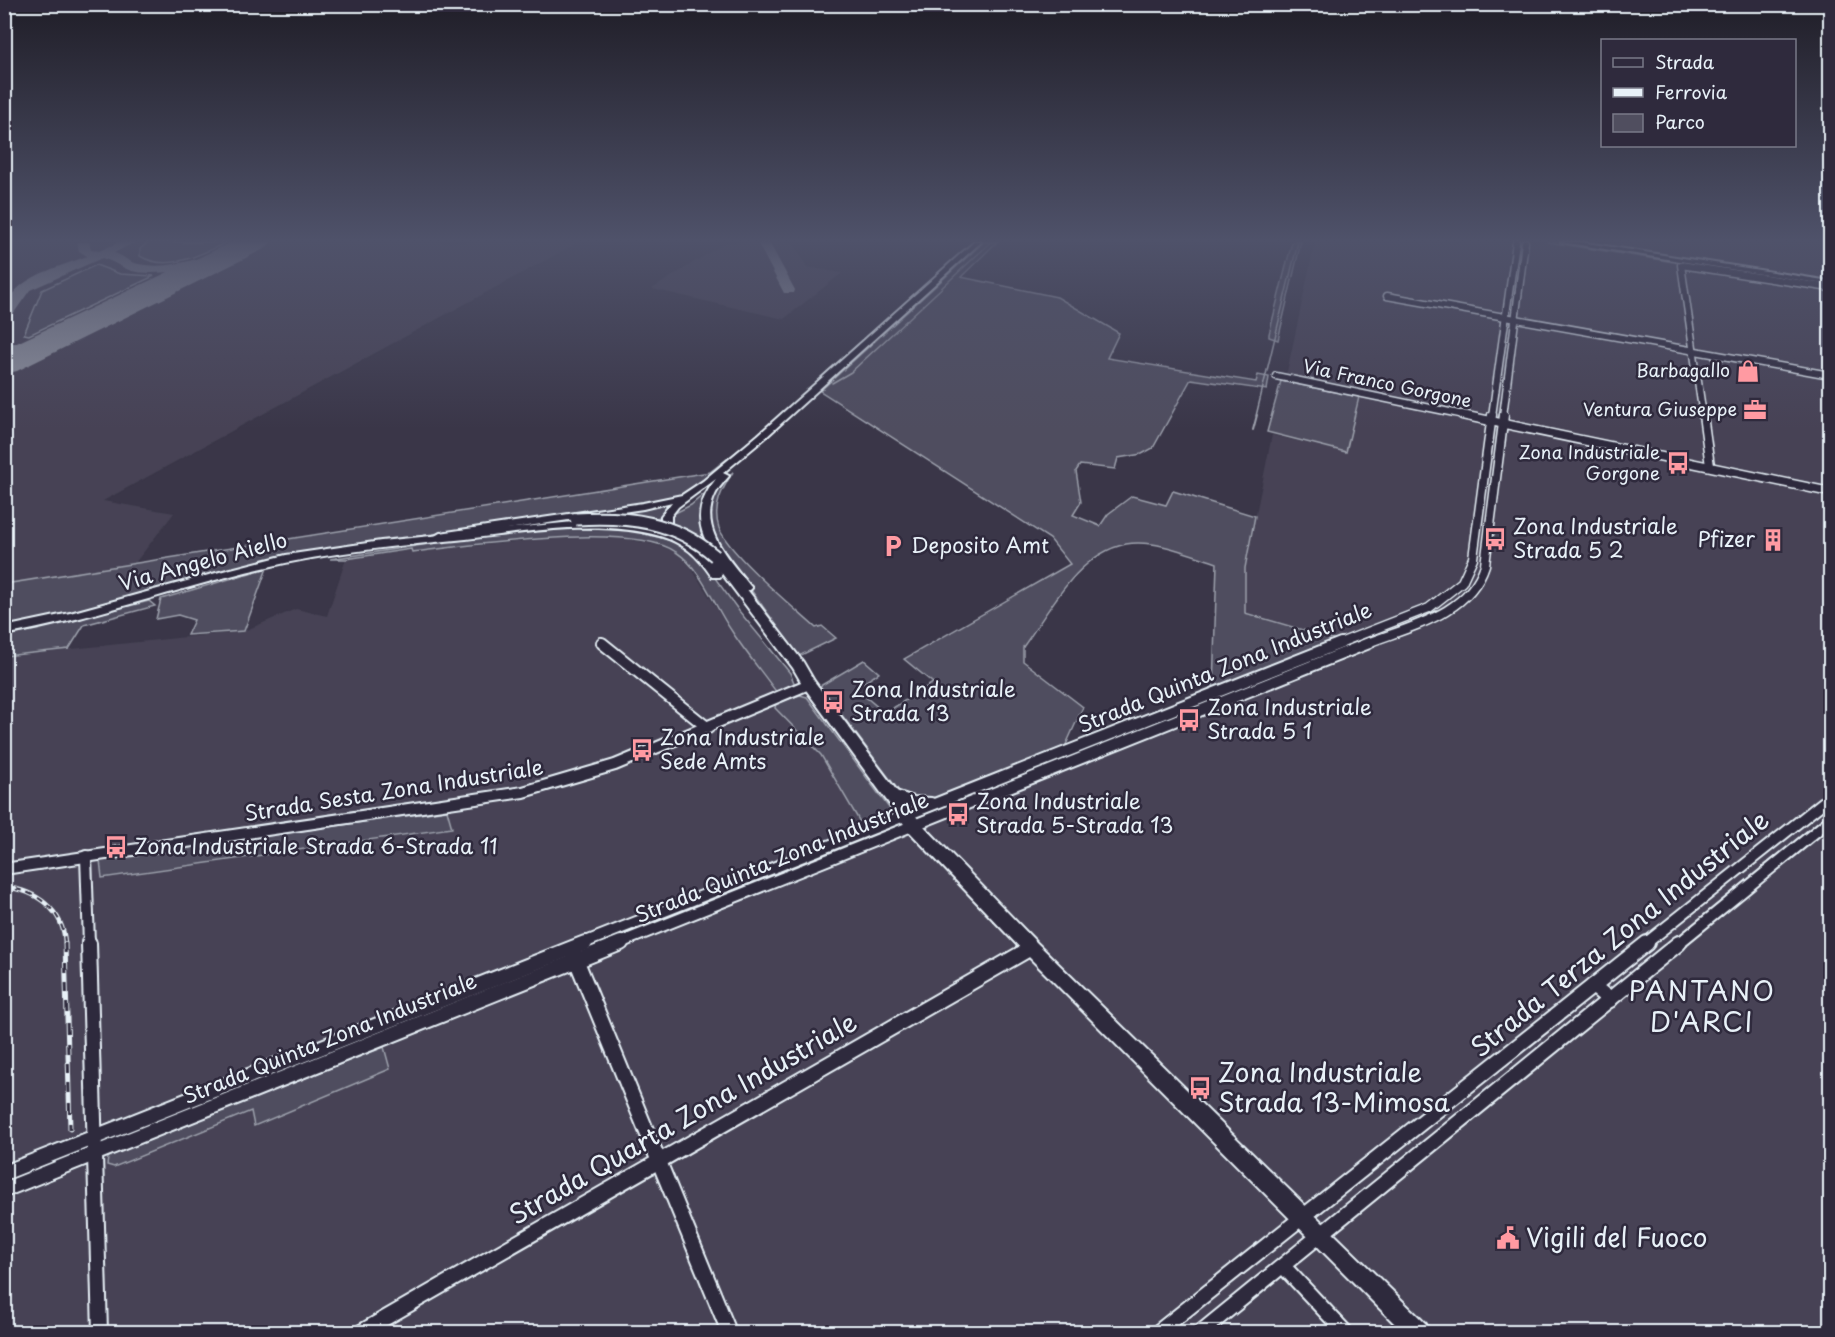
<svg xmlns="http://www.w3.org/2000/svg" width="1835" height="1337" font-family="'Playpen Sans',sans-serif">
	<style>
		.built { fill: #464354 }
		.green { fill: #504e5f; stroke: #9ca0ac; stroke-width: 1.5 }
		.lines { fill: none; stroke-linecap: round; stroke-linejoin: round }
		.stream-far1 { stroke: #a2a6b1; stroke-width: 1.5 }
		.stream { stroke: #a2a6b1; stroke-width: 2 }
		.taxiway { fill: #9194a0; fill-rule: evenodd }
		.runway { fill: #9194a0; fill-rule: evenodd }
		.minor-far3-casing { stroke: #e8f1f8; stroke-width: 9 }
		.minor-far2-casing { stroke: #e8f1f8; stroke-width: 11 }
		.minor-far1-casing { stroke: #e8f1f8; stroke-width: 14 }
		.minor-casing { stroke: #e8f1f8; stroke-width: 18 }
		.tertiary-casing { stroke: #e8f1f8; stroke-width: 4 }
		.secondary-casing { stroke: #e8f1f8; stroke-width: 4 }
		.minor-far3 { stroke: #2f2a3d; stroke-width: 6 }
		.minor-far2 { stroke: #2f2a3d; stroke-width: 8 }
		.minor-far1 { stroke: #2f2a3d; stroke-width: 10 }
		.minor { stroke: #2f2a3d; stroke-width: 14 }
		.tertiary { fill: #2f2a3d; fill-rule: evenodd }
		.secondary { fill: #2f2a3d; fill-rule: evenodd }
		.rail-far1-casing { stroke: #e8f1f8; stroke-width: 4.5 }
		.rail-casing { stroke: #e8f1f8; stroke-width: 5 }
		.rail-far1 { stroke: #2f2a3d; stroke-width: 2; stroke-dasharray: 6; stroke-linecap: butt }
		.rail { stroke: #2f2a3d; stroke-width: 3; stroke-dasharray: 10; stroke-linecap: butt }
		.secondary-bridge-casing { stroke: #e8f1f8; stroke-width: 15; stroke-linecap: butt }
		.secondary-bridge { stroke: #2f2a3d; stroke-width: 11 }
		.labels { text-anchor: middle; stroke-width: 5; stroke-linejoin: round; paint-order: stroke }
		.far-poi-label { font-size: 18px; fill: #e8f1f8; stroke: #2f2a3d; text-anchor: end }
		.far-street-label { font-size: 18px; fill: #e8f1f8; stroke: #2f2a3d }
		.poi-label { font-size: 21px; fill: #e8f1f8; stroke: #2f2a3d; text-anchor: start }
		.street-label { font-size: 21px; fill: #e8f1f8; stroke: #2f2a3d }
		.near-street-label { font-size: 26px; fill: #e8f1f8; stroke: #2f2a3d }
		.near-poi-label { font-size: 26px; fill: #e8f1f8; stroke: #2f2a3d; text-anchor: start }
		.near-neighbourhood-label { font-size: 27px; letter-spacing: 1.5px; fill: #e8f1f8; stroke: #2f2a3d }
	</style>
	<rect width="100%" height="100%" fill="#3a3648"/>
	<filter id="ink" filterUnits="userSpaceOnUse"><feTurbulence type="fractalNoise" baseFrequency=".0167" numOctaves="2"/><feDisplacementMap in="SourceGraphic" scale="12" xChannelSelector="R" yChannelSelector="G"/><feConvolveMatrix kernelMatrix="1 2 1 2 8 2 1 2 1" color-interpolation-filters="sRGB"/></filter>
	<g filter="url(#ink)">
		<g class="built">
			<path d="M5,242h574l-476,259 71,12 -39,50 -130,21z"/>
			<path d="M726,242h67l14,25 35,6 -58,46 -132,-30z"/>
			<path d="M1315,242h515v1090h-1825l-1,-676 240,-25 52,-22 31,7 19,-57 65,-10 2,3 152,-15 57,1 31,6 22,7 15,15 40,64 47,63 -1,15 45,47 43,74 472,-188 -91,-28 -1,-6 1,-39 27,-133 74,17 12,-55 -73,-16z"/>
		</g>
		<g class="green">
			<path d="M148,242h79c-26,12 -59,31 -87,14v-7z"/>
			<path d="M984,242h13l-36,35 96,20 62,36 -12,25 149,24 2,-7 11,2 -2,13 -76,-11 -38,69 -11,6 -24,4 -3,11 -35,-4 -4,6 5,31 -8,13 27,11 8,-12 24,-18 34,9 7,-14 82,25 -10,52v45l92,27 -124,48 4,-125c-28,-9 -62,-24 -91,-19 -49,10 -76,66 -103,103v14l60,46 -18,40 -134,53 -29,-5 -82,-109 44,-26 15,13 -24,15 30,25 48,-30 -29,-24 166,-95 -20,-25 -230,-148z"/>
			<path d="M1292,242h9l-23,98 -9,-3v-3z"/>
			<path d="M96,265l24,9 34,2 -125,59 -5,-1 18,-44z"/>
			<path d="M1281,381l78,16 -13,55 -79,-20z"/>
			<path d="M755,437l-62,53 -24,9 -343,51 -321,78v-44l705,-112z"/>
			<path d="M733,472c-11,17 -21,35 -14,56 10,26 75,80 97,100l6,-2 14,12 -37,18 -89,-122 -4,-25 14,-26z"/>
			<path d="M711,488c-16,28 -13,36 3,62l-47,-26 2,-8 22,-11z"/>
			<path d="M683,498l-18,17 -23,8 -128,6 60,-8z"/>
			<path d="M571,528l65,3 43,12 23,17 37,51 51,62 5,12 -18,8c-15,-21 -32,-41 -46,-63 -17,-24 -29,-61 -55,-78 -45,-31 -208,-6 -264,0l-1,-3 -65,10h-16l145,-22z"/>
			<path d="M267,568l-23,63 -57,4 7,-15 -16,-5 -22,4 5,-20z"/>
			<path d="M149,601l6,5 -71,19 -15,24 -64,7v-19z"/>
			<path d="M800,695l7,2 85,115 -2,5 -26,12 -43,-74 -46,-47 1,-5z"/>
			<path d="M447,810l5,18 -350,50 -2,-18z"/>
			<path d="M384,1047l6,22 -136,57 -3,-15 -137,56 -7,-2 1,-7 9,-6z"/>
		</g>
		<g class="lines">
			<g class="stream-far1">
				<path d="M1547,242l133,21"/>
				<path d="M832,383l19,-11 140,-130"/>
				<path d="M1256,416l42,-174"/>
			</g>
			<path class="stream" d="M1253,430l4,-15"/>
			<g class="taxiway">
				<path d="M77,242h12l2,7 8,2 20,-9h16l-21,11c9,2 15,10 25,11 36,7 68,-10 101,-19l6,4c-18,17 -85,27 -109,23 -13,-2 -23,-11 -35,-14l-72,32 -21,30 -5,1c0,-43 50,-51 83,-65l-8,-5z"/>
				<path d="M757,242h12l26,48 -1,3h-10z"/>
				<path d="M53,335l5,1v6l-33,9h-21v-8h20z"/>
			</g>
			<path class="runway" d="M232,242h39l-5,6 -249,123 -13,3v-25z"/>
			<g class="minor-far3-casing">
				<g id="minor-far3">
					<path d="M1387,296l443,79"/>
					<path d="M1276,376l193,40"/>
					<path d="M1492,416l24,-174"/>
					<path d="M1503,416l22,-174"/>
					<path d="M1703,416l-22,-151 149,23"/>
				</g>
			</g>
			<g class="minor-far2-casing">
				<g id="minor-far2">
					<path d="M1462,415l368,77"/>
					<path d="M1703,415l7,51"/>
					<path d="M601,642l3,2"/>
					<path d="M1337,644l92,-36 33,-26 11,-24 19,-143"/>
					<path d="M1365,644c43,-17 104,-29 120,-79l19,-150"/>
				</g>
			</g>
			<g class="minor-far1-casing">
				<g id="minor-far1">
					<path d="M602,643l106,85"/>
					<path d="M892,795l21,7 18,1"/>
					<path d="M86,856l3,88"/>
					<path d="M4,869l519,-77 92,-27 194,-81"/>
					<path d="M581,944l760,-301"/>
					<path d="M617,944l752,-301"/>
					<path d="M1645,944l185,-147"/>
					<path d="M1678,944l152,-124"/>
				</g>
			</g>
			<g class="minor-casing">
				<g id="minor">
					<path d="M89,943l11,389"/>
					<path d="M575,957l154,375"/>
					<path d="M1593,986l17,14"/>
					<path d="M4,1173l581,-230"/>
					<path d="M4,1190l617,-247"/>
					<path d="M1283,1266l62,66"/>
					<path d="M361,1332l670,-384"/>
					<path d="M1158,1332l489,-389"/>
					<path d="M1201,1332l478,-389"/>
				</g>
			</g>
			<g class="tertiary-casing">
				<path id="tertiary" d="M974,242h7l-217,197 -41,34 6,3c-5,6 -11,12 -14,19 -17,35 15,65 35,91l2,2 -2,2h-8c-28,-37 -63,-65 -26,-111l-38,28 -7,9v11l7,7 -5,3 -12,-9v-12l11,-14 -29,7 -203,30 -5,-3 5,-3 203,-30 39,-8 21,-14 55,-46z"/>
			</g>
			<g class="secondary-casing">
				<g id="secondary">
					<path d="M1561,242h19l250,39v4z"/>
					<path d="M573,522c44,0 105,-2 136,34l6,-4 4,1 84,109 11,19 107,142 116,120 389,381 3,8h-26l-378,-379 -116,-122 -105,-144 -11,-19 -73,-97 2,3 -2,3h-8c-14,-21 -28,-34 -52,-41 -62,-17 -132,-4 -194,3 -68,7 -136,13 -203,29 -87,20 -170,51 -259,67v-8l66,-14 157,-43 59,-15 95,-14z"/>
				</g>
			</g>
			<use href="#minor-far3" class="minor-far3"/>
			<use href="#minor-far2" class="minor-far2"/>
			<use href="#minor-far1" class="minor-far1"/>
			<use href="#minor" class="minor"/>
			<use href="#tertiary" class="tertiary"/>
			<use href="#secondary" class="secondary"/>
			<g class="rail-far1-casing">
				<path id="rail-far1" d="M4,887c32,3 60,23 61,57"/>
			</g>
			<g class="rail-casing">
				<path id="rail" d="M65,943l5,186"/>
			</g>
			<use href="#rail-far1" class="rail-far1"/>
			<use href="#rail" class="rail"/>
			<g class="secondary-bridge-casing">
				<path id="secondary-bridge" d="M576,519c52,-3 99,2 139,37"/>
			</g>
			<use href="#secondary-bridge" class="secondary-bridge"/>
		</g>
	</g>
	<linearGradient id="sky" x2="0" y2="1"><stop stop-color="#201e28"/><stop offset="0.56" stop-color="#4f526a"/><stop offset="1" stop-color="#4f526a" stop-opacity="0"/></linearGradient>
	<rect width="1835" height="429" fill="url(#sky)"/>
	<defs>
		<g id="shop-bare" transform="scale(1.8)"><path d="M-5-2.5h2.3a2.7 3.5 0 0 1 5.4 0H5L5.5 6h-11ZM-1.5-2.5h3a1.5 2.3 0 0 0-3 0Z" fill="#ff9aa2" stroke="#2f2a3d" stroke-width="2.5" paint-order="stroke"/></g>
		<g id="office-bare" transform="scale(1.8)"><path d="M-6-3h4V-5.5h4V-3h4V5H-6ZM-1-4.5V-3h2v-1.5ZM-6 0V1H6V0Z" fill="#ff9aa2" stroke="#2f2a3d" stroke-width="2.5" paint-order="stroke"/></g>
		<g id="bus-bare" transform="scale(1.8)"><path d="M-5-6H5V4H4V6H2V4H-2V6H-4V4H-5ZM-3.5-4V0h7V-4ZM-3.5 1.2v1.5H-2V1.2ZM2 1.2v1.5H3.5V1.2Z" fill="#ff9aa2" stroke="#2f2a3d" stroke-width="2.5" paint-order="stroke"/></g>
		<g id="building-bare" transform="scale(1.8)"><path d="M-4-6H4V6H1V3H-1V6H-4ZM-2.5-4.3h1.7v1.8h-1.7ZM.8-4.3h1.7v1.8H.8ZM-2.5-1h1.7V.8h-1.7ZM.8-1h1.7V.8H.8Z" fill="#ff9aa2" stroke="#2f2a3d" stroke-width="2.5" paint-order="stroke"/></g>
		<g id="parking-bare" transform="scale(1.8)"><path d="M-3.5-5.5H1a3.5 3.5 0 0 1 0 7H-1V5.5H-3.5ZM-1-3.4V-.6H.8a1.4 1.4 0 0 0 0-2.8Z" fill="#ff9aa2" stroke="#2f2a3d" stroke-width="2.5" paint-order="stroke"/></g>
		<g id="civic-bare" transform="scale(1.8)"><path d="M-.6-6.5H3V-4.5H.6V-3L4-1V1h2V6H-6V1h2V-1L-.6-3ZM-1.2 2.5V6h2.4V2.5Z" fill="#ff9aa2" stroke="#2f2a3d" stroke-width="2.5" paint-order="stroke"/></g>
	</defs>
	<g fill-rule="evenodd">
		<use href="#shop-bare" x="1748" y="371"/>
		<use href="#office-bare" x="1755" y="410"/>
		<use href="#bus-bare" x="1678" y="463"/>
		<use href="#bus-bare" x="1495" y="539"/>
		<use href="#building-bare" x="1773" y="540"/>
		<use href="#parking-bare" x="893" y="546"/>
		<use href="#bus-bare" x="833" y="702"/>
		<use href="#bus-bare" x="1189" y="720"/>
		<use href="#bus-bare" x="642" y="750"/>
		<use href="#bus-bare" x="958" y="814"/>
		<use href="#bus-bare" x="116" y="847"/>
		<use href="#bus-bare" x="1200" y="1088"/>
		<use href="#civic-bare" x="1508" y="1238"/>
	</g>
	<g class="labels">
		<g class="far-poi-label">
			<text x="1730" y="377">Barbagallo</text>
			<text x="1737" y="416">Ventura Giuseppe</text>
			<text x="1660" y="459">Zona Industriale<tspan x="1660" dy="21">Gorgone</tspan></text>
		</g>
		<g class="far-street-label">
			<text transform="translate(1387 384) rotate(12)" y="6">Via Franco Gorgone</text>
		</g>
		<g class="poi-label">
			<text x="1513" y="534">Zona Industriale<tspan x="1513" dy="24">Strada 5 2</tspan></text>
			<text x="1755" y="547" text-anchor="end">Pfizer</text>
			<text x="911" y="553">Deposito Amt</text>
			<text x="851" y="697">Zona Industriale<tspan x="851" dy="24">Strada 13</tspan></text>
			<text x="1207" y="715">Zona Industriale<tspan x="1207" dy="24">Strada 5 1</tspan></text>
			<text x="660" y="745">Zona Industriale<tspan x="660" dy="24">Sede Amts</tspan></text>
			<text x="976" y="809">Zona Industriale<tspan x="976" dy="24">Strada 5-Strada 13</tspan></text>
			<text x="134" y="854">Zona Industriale Strada 6-Strada 11</text>
		</g>
		<g class="street-label">
			<text transform="translate(203 562) rotate(-15)" y="7">Via Angelo Aiello</text>
			<text transform="translate(1225 668) rotate(-22)" y="7">Strada Quinta Zona Industriale</text>
			<text transform="translate(394 791) rotate(-9)" y="7">Strada Sesta Zona Industriale</text>
			<text transform="translate(782 858) rotate(-22)" y="7">Strada Quinta Zona Industriale</text>
			<text transform="translate(330 1039) rotate(-22)" y="7">Strada Quinta Zona Industriale</text>
		</g>
		<g class="near-street-label">
			<text transform="translate(1620 934) rotate(-39)" y="9">Strada Terza Zona Industriale</text>
			<text transform="translate(683 1119) rotate(-30)" y="9">Strada Quarta Zona Industriale</text>
		</g>
		<g class="near-poi-label">
			<text x="1218" y="1082">Zona Industriale<tspan x="1218" dy="30">Strada 13-Mimosa</tspan></text>
			<text x="1526" y="1247">Vigili del Fuoco</text>
		</g>
		<g class="near-neighbourhood-label">
			<text x="1702" y="1001">PANTANO<tspan x="1702" dy="31">D'ARCI</tspan></text>
		</g>
	</g>
	<rect width="1835" height="1337" fill="none" stroke="#2f2a3d" stroke-width="24"/>
	<rect x="12" y="12" width="1811" height="1313" fill="none" stroke="#e8f1f8" stroke-width="2" filter="url(#ink)"/>
	<rect x="1601" y="39" width="195" height="108" fill="#2f2a3d" stroke="#797a88" stroke-width="1.5"/>
	<rect x="1613" y="58" width="30" height="9" fill="#2f2a3d" stroke="#797a88" stroke-width="1.5"/>
	<text x="1655" y="69" font-size="18" fill="#e8f1f8">Strada</text>
	<rect x="1613" y="88" width="30" height="9" fill="#e8f1f8" stroke="#797a88" stroke-width="1.5"/>
	<text x="1655" y="99" font-size="18" fill="#e8f1f8">Ferrovia</text>
	<rect x="1613" y="114" width="30" height="18" fill="#504e5f" stroke="#797a88" stroke-width="1.5"/>
	<text x="1655" y="129" font-size="18" fill="#e8f1f8">Parco</text>
</svg>
